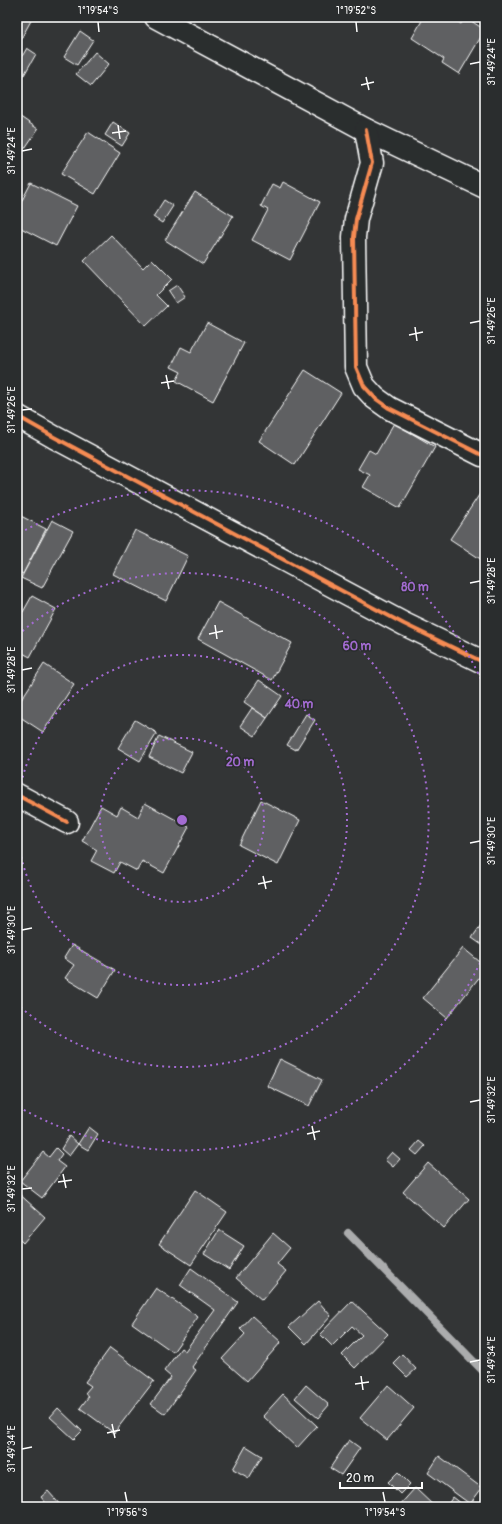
<svg xmlns="http://www.w3.org/2000/svg" width="502" height="1524" font-family="Pangolin,sans-serif">
	<style>
		.lines { fill: none; stroke-linecap: round; stroke-linejoin: round }
		.stream { stroke: #abacad; stroke-width: 8 }
		.building { fill: #5f6162; stroke: #fff }
		.minor-casing { stroke: #fff; stroke-width: 25 }
		.minor { stroke: #2a2d2e; stroke-width: 22 }
		.cycleway-casing { stroke: #2a2d2e; stroke-width: 6 }
		.cycleway { stroke: #f68b52; stroke-width: 4 }
		.ticks { fill: none; stroke: #fff; stroke-width: 1.5 }
		.ring { fill: none; stroke: #a36bd2; stroke-width: 2; stroke-dasharray: 2 4 }
		.centre { fill: #a36bd2; stroke: #2a2d2e; stroke-width: 2 }
		.ring-label { font-size: 12px; text-anchor: middle; font-weight: bold; fill: #a36bd2; stroke: #2a2d2e; stroke-width: 3; stroke-linejoin: round; paint-order: stroke }
		.neatline { fill: none; stroke: #fff; stroke-width: 1.5 }
		.ticks-label { font-size: 10px; text-anchor: middle; fill: #fff }
	</style>
	<rect width="100%" height="100%" fill="#333536"/>
	<filter id="ink" filterUnits="userSpaceOnUse"><feTurbulence type="fractalNoise" baseFrequency=".025" numOctaves="2"/><feDisplacementMap in="SourceGraphic" scale="8" xChannelSelector="R" yChannelSelector="G"/><feConvolveMatrix kernelMatrix="1 2 1 2 8 2 1 2 1" color-interpolation-filters="sRGB"/></filter>
	<g filter="url(#ink)">
		<g class="lines">
			<path class="stream" d="M348,1233l137,140"/>
		</g>
		<g class="building">
			<path d="M17,17h16l-16,29z"/>
			<path d="M424,17h27l10,7 4,-7 20,13 -26,44 -17,-11 2,-4 -32,-21z"/>
			<path d="M80,31l13,9 -16,25 -13,-8z"/>
			<path d="M27,48l9,6 -12,21 -7,-4v-6z"/>
			<path d="M95,52l14,12 -18,22 -15,-12z"/>
			<path d="M19,116l19,13 -17,25 -4,-3v-32z"/>
			<path d="M113,122l17,11 -8,13 -17,-11z"/>
			<path d="M88,132l32,21 -25,41 -34,-20z"/>
			<path d="M283,182l37,20 -30,58 -38,-20 16,-30 -7,-4 11,-22 8,4z"/>
			<path d="M31,183l46,23 -21,40 -39,-20v-16z"/>
			<path d="M195,192l38,24 -30,48 -38,-24z"/>
			<path d="M164,200l9,6 -11,17 -9,-6z"/>
			<path d="M111,235l32,33 9,-9 20,20 -16,16 11,11 -21,20 -62,-65z"/>
			<path d="M177,285l8,12 -9,6 -8,-12z"/>
			<path d="M207,323l37,20 -31,58 -37,-20 5,-9 -10,-5 10,-20 10,5z"/>
			<path d="M305,370l36,23 -46,72 -36,-24z"/>
			<path d="M394,423l41,24 -35,61 -37,-21 7,-12 -12,-6 11,-19 7,4z"/>
			<path d="M485,486v76l-35,-23z"/>
			<path d="M17,514l29,15 -23,45 -6,-3z"/>
			<path d="M52,520l21,11 -31,57 -21,-10z"/>
			<path d="M135,530l53,26 -22,45 -53,-27z"/>
			<path d="M32,596l24,13 -26,48 -13,-7v-42l6,4z"/>
			<path d="M218,602l74,41 -20,37 -74,-41z"/>
			<path d="M44,664l30,20 -31,48 -26,-17v-9z"/>
			<path d="M259,680l23,16 -15,22 -23,-16z"/>
			<path d="M252,708l15,10 -12,18 -15,-10z"/>
			<path d="M306,714l9,6 -19,30 -9,-5z"/>
			<path d="M135,720l22,13 -17,28 -22,-13z"/>
			<path d="M159,736l33,16 -11,21 -32,-16z"/>
			<path d="M261,800l39,20 -22,45 -39,-20z"/>
			<path d="M145,803l44,24 -25,46 -22,-12 -5,10 -17,-9 -6,11 -23,-12 6,-11 -15,-9 19,-35 16,9 4,-8 17,10z"/>
			<path d="M485,919v22l-3,4 -10,-7z"/>
			<path d="M72,945l43,25 -17,28 -33,-20 9,-13 -10,-7z"/>
			<path d="M463,948l22,18v4l-38,48 -24,-20z"/>
			<path d="M280,1059l42,21 -13,26 -42,-20z"/>
			<path d="M89,1127l9,7 -10,16 -10,-6z"/>
			<path d="M69,1136l9,8 -9,12 -8,-7z"/>
			<path d="M419,1141l6,5 -8,9 -6,-5z"/>
			<path d="M56,1148l6,6 -5,7 8,6 -23,31 -22,-17 23,-29 6,5z"/>
			<path d="M392,1152l8,7 -7,8 -8,-7z"/>
			<path d="M428,1163l41,36 -25,29 -41,-36z"/>
			<path d="M195,1190l32,22 -36,53 -32,-21z"/>
			<path d="M17,1192l28,25 -22,26 -6,-6z"/>
			<path d="M219,1230l25,16 -15,24 -25,-16z"/>
			<path d="M273,1233l17,15 -13,16 9,7 -24,29 -26,-22z"/>
			<path d="M191,1268l47,34 -46,65 4,3 -31,44 -14,-10 20,-27 -7,-6 17,-23 4,3 30,-41 -35,-25z"/>
			<path d="M156,1288l42,29 -25,35 -41,-29z"/>
			<path d="M318,1301l13,15 -25,28 -17,-17z"/>
			<path d="M352,1301l36,33 -33,34 -13,-13 20,-20 -10,-9 -20,20 -12,-12z"/>
			<path d="M252,1316l29,26 -34,39 -25,-22 23,-25 -5,-5z"/>
			<path d="M110,1348l44,33 -40,52 -34,-25 9,-12 -4,-3 6,-7 -6,-4z"/>
			<path d="M402,1354l14,15 -9,8 -14,-14z"/>
			<path d="M306,1385l23,20 -11,13 -23,-20z"/>
			<path d="M388,1385l26,23 -27,32 -27,-22z"/>
			<path d="M283,1394l34,32 -20,22 -34,-32z"/>
			<path d="M58,1408l24,23 -8,8 -24,-22z"/>
			<path d="M349,1440l11,8 -19,27 -11,-7z"/>
			<path d="M246,1446l16,10 -13,22 -16,-9z"/>
			<path d="M439,1456l43,32 -12,16 -42,-31z"/>
			<path d="M398,1472l12,12 -10,10 -12,-12z"/>
			<path d="M415,1488l20,19h-37z"/>
			<path d="M48,1491l14,16h-13l-8,-10z"/>
			<path d="M453,1497l9,7 -2,3h-10l-3,-2z"/>
		</g>
		<g class="lines">
			<g class="minor-casing">
				<g id="minor">
					<path d="M156,17l210,113 119,57"/>
					<path d="M366,130l6,33 -16,56 -2,18 2,130 8,19 11,12 14,10 93,47 3,-1"/>
					<path d="M17,416l37,21 350,187 81,39"/>
					<path d="M17,795l50,27"/>
				</g>
			</g>
			<use href="#minor" class="minor"/>
			<g class="cycleway-casing">
				<g id="cycleway">
					<path d="M366,130l6,33 -16,56 -2,18 2,130 8,19 11,12 14,10 93,47 3,-1"/>
					<path d="M17,416l37,21 350,187 81,39"/>
					<path d="M17,795l50,27"/>
				</g>
			</g>
			<use href="#cycleway" class="cycleway"/>
		</g>
	</g>
	<path class="ticks" d="M98,22l1,10M356,22l1,10M470,64l10,-2M366,77l3,13M361,85l13,-3M118,125l2,14M112,133l14,-2M22,151l10,-2M470,323l10,-2M415,327l2,14M409,335l14,-3M166,375l3,14M161,383l13,-2M22,410l10,-1M470,583l10,-2M215,625l2,14M209,634l14,-3M22,670l10,-2M470,843l10,-2M263,876l3,13M258,884l14,-3M22,930l10,-2M470,1102l10,-2M312,1126l3,14M307,1134l13,-3M63,1174l3,14M58,1182l14,-2M22,1189l10,-1M470,1362l10,-2M361,1376l2,14M355,1384l14,-2M112,1424l3,14M107,1433l13,-3M22,1449l10,-2M125,1492l2,10M383,1492l2,10"/>
	<g class="ring">
		<circle cx="182" cy="820" r="82"/>
		<path d="M17 819A165 165 0 1 1 17 821"/>
		<path d="M18 635A247 247 0 1 1 18 1005"/>
		<path d="M485 952A330 330 0 0 1 17 1106M20 533A330 330 0 0 1 485 688"/>
	</g>
	<circle cx="182" cy="820" r="6" class="centre"/>
	<g class="ring-label">
		<text x="415" y="591">80 m</text>
		<text x="357" y="650">60 m</text>
		<text x="299" y="708">40 m</text>
		<text x="240" y="766">20 m</text>
	</g>
	<rect width="502" height="1524" fill="none" stroke="#2a2d2e" stroke-width="44"/>
	<path d="M340 1482v6h82v-6" fill="none" stroke="#ffffff" stroke-width="2"/>
	<text x="346" y="1482" font-size="12" fill="#ffffff" stroke="#2a2d2e" stroke-width="3" paint-order="stroke">20 m</text>
	<rect x="22" y="22" width="458" height="1480" class="neatline"/>
	<g class="ticks-label">
		<text x="98" y="14">1°19'54"S</text>
		<text x="356" y="14">1°19'52"S</text>
		<text transform="translate(491 62) rotate(-90)" y="4">31°49'24"E</text>
		<text transform="translate(11 151) rotate(-90)" y="4">31°49'24"E</text>
		<text transform="translate(491 321) rotate(-90)" y="4">31°49'26"E</text>
		<text transform="translate(11 410) rotate(-90)" y="4">31°49'26"E</text>
		<text transform="translate(491 581) rotate(-90)" y="4">31°49'28"E</text>
		<text transform="translate(11 670) rotate(-90)" y="4">31°49'28"E</text>
		<text transform="translate(491 841) rotate(-90)" y="4">31°49'30"E</text>
		<text transform="translate(11 930) rotate(-90)" y="4">31°49'30"E</text>
		<text transform="translate(491 1100) rotate(-90)" y="4">31°49'32"E</text>
		<text transform="translate(11 1189) rotate(-90)" y="4">31°49'32"E</text>
		<text transform="translate(491 1360) rotate(-90)" y="4">31°49'34"E</text>
		<text transform="translate(11 1449) rotate(-90)" y="4">31°49'34"E</text>
		<text x="127" y="1516">1°19'56"S</text>
		<text x="385" y="1516">1°19'54"S</text>
	</g>
</svg>
